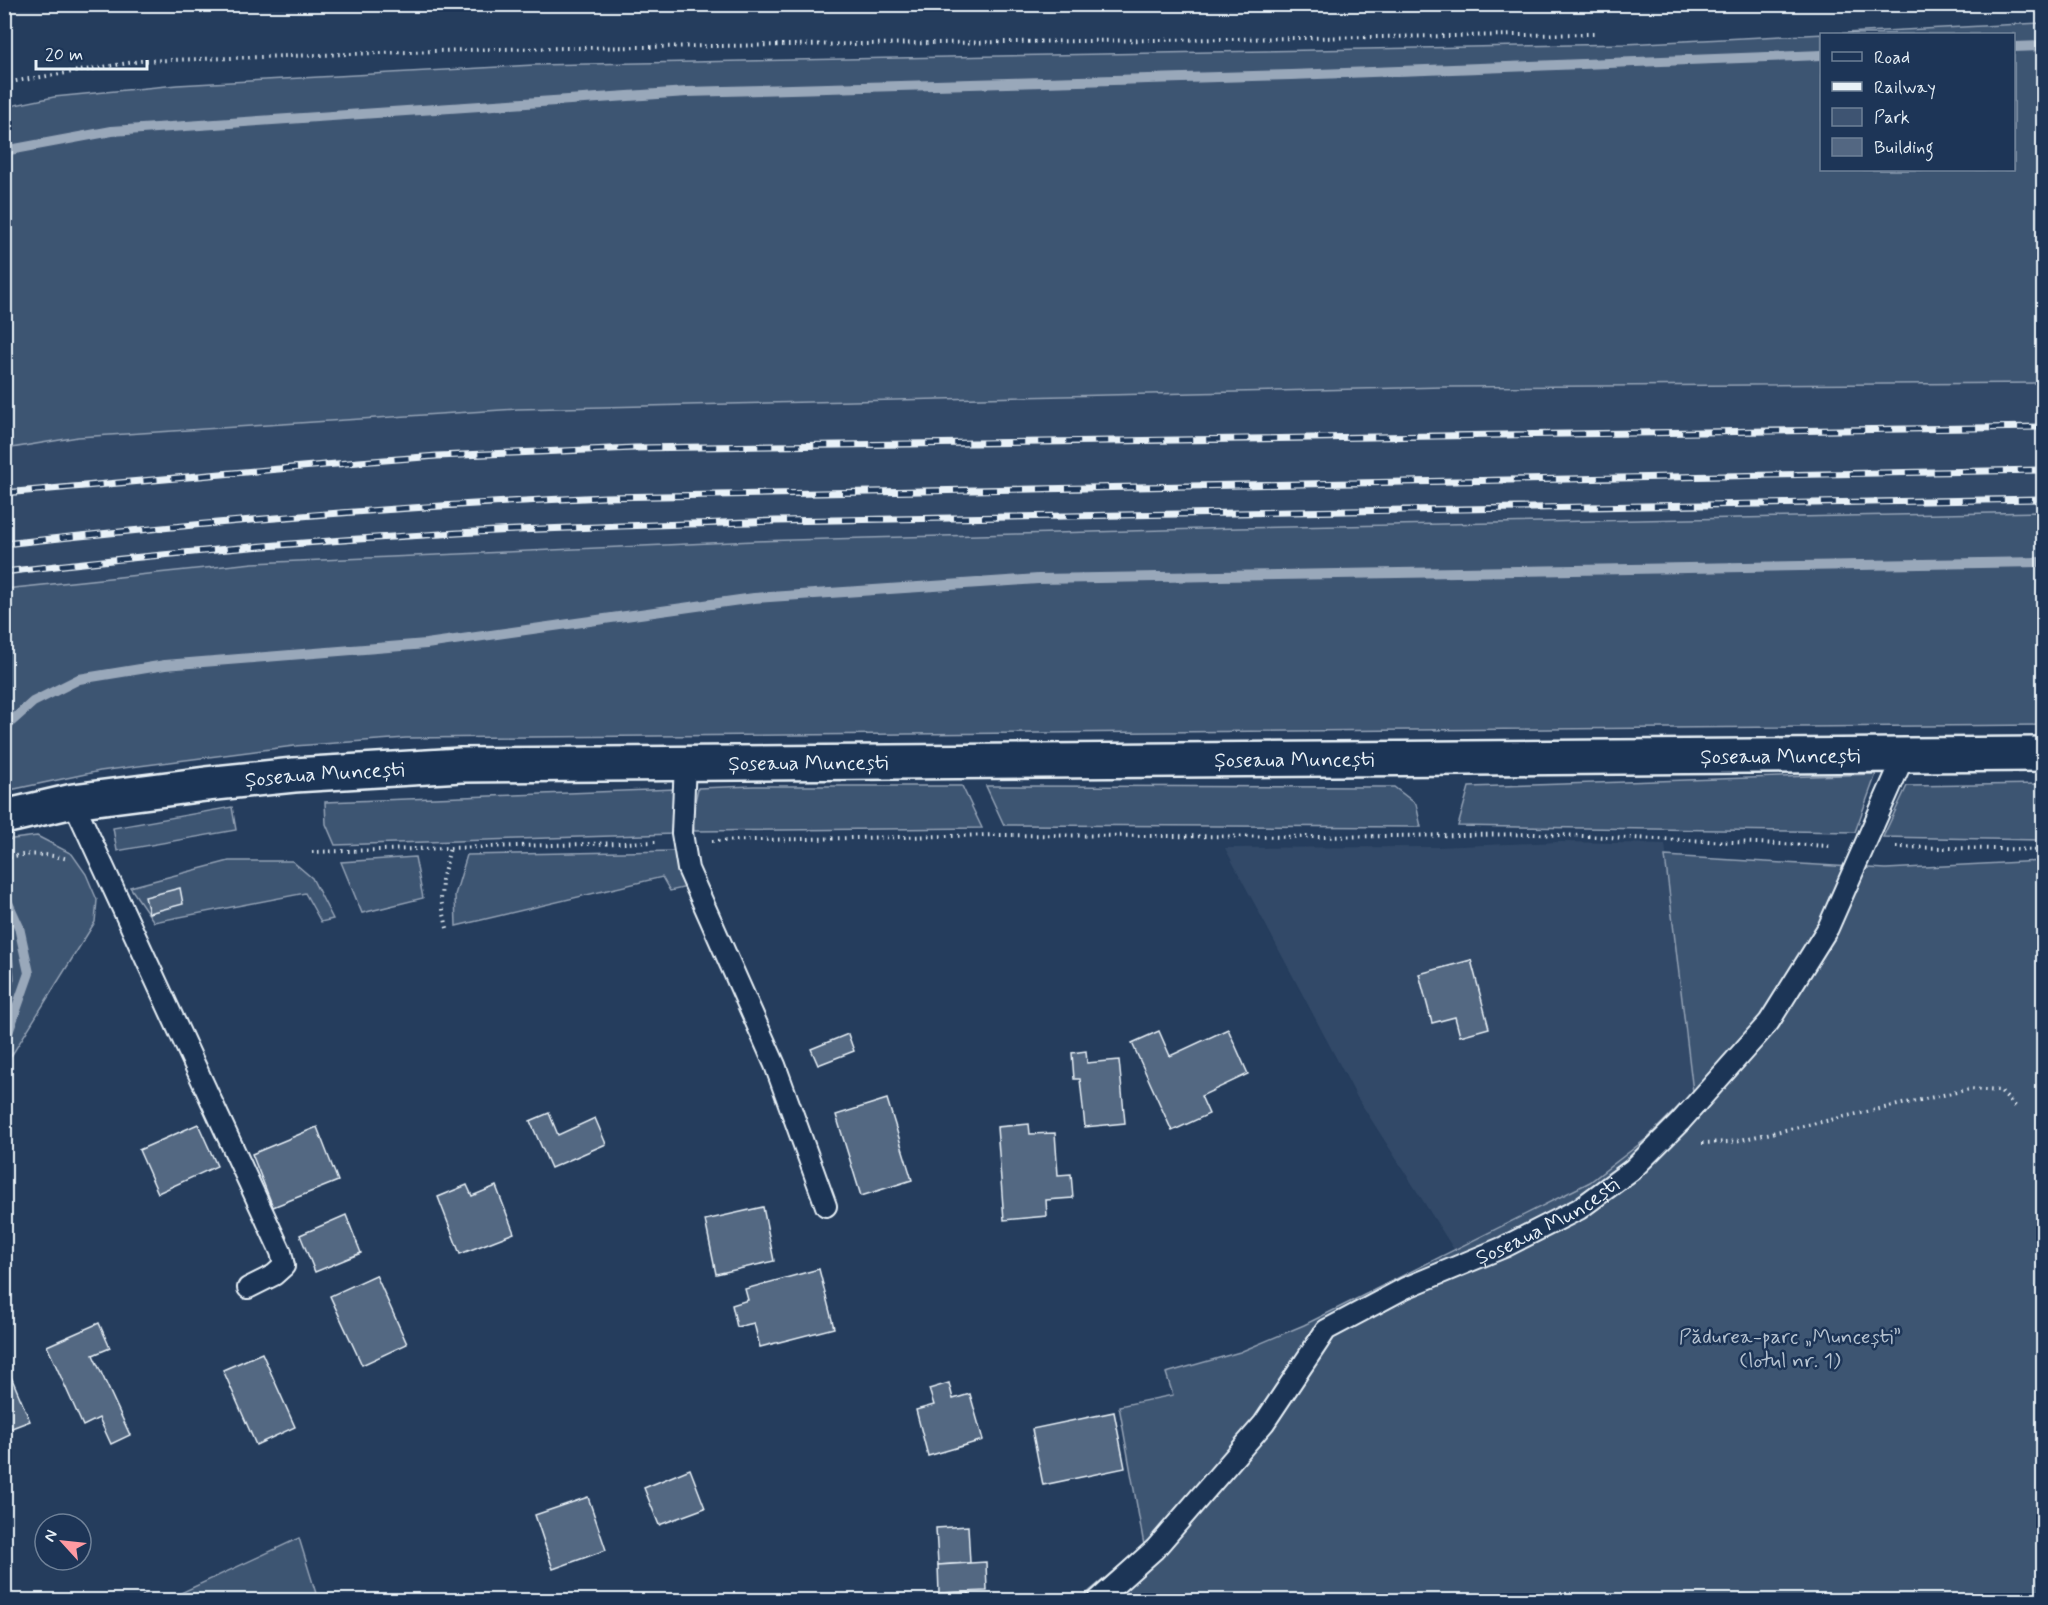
<svg xmlns="http://www.w3.org/2000/svg" width="2048" height="1605" font-family="Mynerve,sans-serif">
	<style>
		.built { fill: #334a68 }
		.green { fill: #3e5472; stroke: #93a2b5; stroke-width: 1.5; fill-rule: evenodd }
		.lines { fill: none; stroke-linecap: round; stroke-linejoin: round }
		.stream { stroke: #99a8ba; stroke-width: 10 }
		.building { fill: #536782; stroke: #e8f1f8; stroke-width: 1.5 }
		.lane-casing { stroke: #e8f1f8; stroke-width: 24 }
		.primary-casing { stroke: #e8f1f8; stroke-width: 38 }
		.path { stroke: #e8f1f8; stroke-width: 4; stroke-dasharray: 1.5 4.5; stroke-linecap: butt }
		.lane { stroke: #1d3557; stroke-width: 20 }
		.primary { stroke: #1d3557; stroke-width: 33 }
		.rail-casing { stroke: #e8f1f8; stroke-width: 7 }
		.rail { stroke: #1d3557; stroke-width: 4.5; stroke-dasharray: 14; stroke-linecap: butt }
		.labels { text-anchor: middle; stroke-width: 5; stroke-linejoin: round; paint-order: stroke }
		.street-label { font-size: 21px; fill: #e8f1f8; stroke: #1d3557 }
		.park-label { font-size: 21px; fill: #b5c2d0; stroke: #1d3557 }
	</style>
	<rect width="100%" height="100%" fill="#253d5d"/>
	<filter id="ink" filterUnits="userSpaceOnUse"><feTurbulence type="fractalNoise" baseFrequency=".0167" numOctaves="2"/><feDisplacementMap in="SourceGraphic" scale="12" xChannelSelector="R" yChannelSelector="G"/><feConvolveMatrix kernelMatrix="1 2 1 2 8 2 1 2 1" color-interpolation-filters="sRGB"/></filter>
	<g filter="url(#ink)">
		<g class="built">
			<path d="M2043,333v236l-2038,79v-286z"/>
			<path d="M1560,842l105,2 28,247 -47,48 -56,43 -135,69 -98,-154 -132,-249 213,-1z"/>
		</g>
		<g class="green">
			<path d="M2043,23v360l-600,4 -925,22 -440,28 -73,12v-342l49,-10 123,-12 357,-20 1091,-21zM1822,34h192v136h-192z"/>
			<path d="M2043,512v213l-1637,13 -112,8 -194,25 -95,20v-202l248,-26 502,-22 483,-13z"/>
			<path d="M1876,774l-21,58 -397,-6 11,-39z"/>
			<path d="M2043,784v56l-160,-3 24,-51z"/>
			<path d="M754,786h208l20,42 -288,3 -2,-16 6,-27z"/>
			<path d="M986,786l408,1 22,17 5,23 -417,-2z"/>
			<path d="M676,789l-2,45 -339,11 -9,-21 -1,-22z"/>
			<path d="M232,807l4,23 -119,21 -4,-23z"/>
			<path d="M37,836l35,18 14,20 11,26 -2,22 -90,144v-57l9,-30 -3,-36 -6,-21v-82z"/>
			<path d="M675,851l12,36 -17,4 -8,-14 -206,49 -1,-31 12,-40z"/>
			<path d="M1665,856l221,13 157,-8v739h-964l65,-55 -25,-139 54,-11 -7,-22 74,-21 64,-27 286,-143 56,-43 47,-47z"/>
			<path d="M415,857l8,41 -61,15 -21,-51z"/>
			<path d="M229,861h63l20,17 21,41 -12,3 -16,-29 -151,29 -24,-35z"/>
			<path d="M299,1538l19,62h-178l3,-5 23,5z"/>
		</g>
		<g class="lines">
			<g class="stream">
				<path d="M2014,47l30,-1"/>
				<path d="M4,151l108,-20 575,-39 604,-17 531,-20"/>
				<path d="M4,728l29,-26 46,-23 86,-14 261,-21 328,-46 284,-19 1006,-17"/>
				<path d="M4,894l15,33 10,46 -25,71"/>
			</g>
		</g>
		<g class="building">
			<path d="M180,888l3,16 -34,9 -4,-16z"/>
			<path d="M1471,960l18,68 -29,8 -5,-19 -23,6 -13,-49z"/>
			<path d="M1228,1029l20,45 -47,22 8,18 -37,17 -40,-88 27,-12 11,25z"/>
			<path d="M848,1034l6,17 -36,14 -7,-16z"/>
			<path d="M1086,1051l1,12 32,-3 6,63 -40,4 -5,-48h-6l-2,-26z"/>
			<path d="M887,1099l25,81 -51,16 -25,-81z"/>
			<path d="M549,1113l9,22 37,-17 11,26 -55,24 -21,-47z"/>
			<path d="M198,1124l19,42 -59,27 -19,-43z"/>
			<path d="M1029,1124l1,10 25,-1 3,42 13,-1 2,24 -27,2 1,16 -43,4 -7,-93z"/>
			<path d="M317,1127l21,54 -65,26 -21,-53z"/>
			<path d="M467,1185l5,11 24,-10 18,47 -54,21 -22,-57z"/>
			<path d="M763,1207l11,54 -58,13 -11,-54z"/>
			<path d="M346,1215l15,38 -46,19 -15,-37z"/>
			<path d="M819,1269l15,59 -74,19 -6,-24 -17,4 -5,-22 16,-5 -3,-11z"/>
			<path d="M376,1275l31,69 -45,21 -32,-69z"/>
			<path d="M99,1323l11,25 -17,7 37,80 -19,9 -12,-26 -16,8 -36,-80z"/>
			<path d="M262,1353l33,74 -39,18 -33,-75z"/>
			<path d="M6,1365l24,56 -26,10v-65z"/>
			<path d="M949,1383l4,16 17,-5 13,46 -55,16 -12,-46 18,-5 -5,-16z"/>
			<path d="M1114,1412l11,56 -82,17 -11,-56z"/>
			<path d="M690,1469l15,39 -46,17 -15,-37z"/>
			<path d="M588,1497l18,53 -53,19 -18,-54z"/>
			<path d="M968,1526l2,37 -32,2 -2,-37z"/>
			<path d="M986,1562l1,29 -48,2 -1,-28z"/>
			<path d="M969,1592v8h-30v-7z"/>
		</g>
		<g class="lines">
			<g class="lane-casing">
				<g id="lane">
					<path d="M685,763l-3,70 6,36 87,196 51,141"/>
					<path d="M73,801l208,451 3,14 -10,9 -26,13"/>
					<path id="s1" d="M1098,1600l57,-51 109,-126 62,-93 79,-42 99,-41 75,-38 54,-40 47,-47 89,-100 59,-94 76,-172"/>
				</g>
			</g>
			<g class="primary-casing">
				<g id="primary">
					<path id="s2" d="M4,817l69,-16 133,-17 88,-9 167,-10 1583,-11"/>
				</g>
			</g>
			<g class="path">
				<path d="M4,83l137,-22 356,-12 1098,-15"/>
				<path d="M712,841l285,-6 324,2 212,-3 299,12"/>
				<path d="M1896,847l148,3"/>
				<path d="M312,852l344,-10"/>
				<path d="M4,859c18,-7 45,-5 64,0"/>
				<path d="M447,928l-6,-28 1,-20 8,-32"/>
				<path d="M1702,1143l29,-1 239,-53 30,2 18,18"/>
			</g>
			<use href="#lane" class="lane"/>
			<use href="#primary" class="primary"/>
			<g class="rail-casing">
				<g id="rail">
					<path d="M4,493l355,-31 78,-6 198,-8 1409,-21"/>
					<path d="M4,544c200,-22 400,-38 601,-47l1439,-27"/>
					<path d="M4,572c151,-18 302,-31 454,-39 106,-6 212,-8 318,-12l1268,-22"/>
				</g>
			</g>
			<use href="#rail" class="rail"/>
		</g>
	</g>
	<g class="labels">
		<g class="street-label">
			<text dy="7" stroke="none"><textPath href="#s2" startOffset="1780">Șoseaua Muncești</textPath></text>
			<text dy="7" stroke="none"><textPath href="#s2" startOffset="1294">Șoseaua Muncești</textPath></text>
			<text dy="7" stroke="none"><textPath href="#s2" startOffset="808">Șoseaua Muncești</textPath></text>
			<text dy="7" stroke="none"><textPath href="#s2" startOffset="324">Șoseaua Muncești</textPath></text>
			<text dy="7" stroke="none"><textPath href="#s1" startOffset="602">Șoseaua Muncești</textPath></text>
		</g>
		<g class="park-label">
			<text x="1790" y="1343">Pădurea-parc „Muncești”<tspan x="1790" dy="24">(lotul nr. 1)</tspan></text>
		</g>
	</g>
	<rect width="2048" height="1605" fill="none" stroke="#1d3557" stroke-width="24"/>
	<rect x="12" y="12" width="2024" height="1581" fill="none" stroke="#e8f1f8" stroke-width="2" filter="url(#ink)"/>
	<rect x="1820" y="33" width="195" height="138" fill="#1d3557" stroke="#6e8097" stroke-width="1.5"/>
	<rect x="1832" y="52" width="30" height="9" fill="#1d3557" stroke="#6e8097" stroke-width="1.5"/>
	<text x="1874" y="63" font-size="18" fill="#e8f1f8">Road</text>
	<rect x="1832" y="82" width="30" height="9" fill="#e8f1f8" stroke="#6e8097" stroke-width="1.5"/>
	<text x="1874" y="93" font-size="18" fill="#e8f1f8">Railway</text>
	<rect x="1832" y="108" width="30" height="18" fill="#3e5472" stroke="#6e8097" stroke-width="1.5"/>
	<text x="1874" y="123" font-size="18" fill="#e8f1f8">Park</text>
	<rect x="1832" y="138" width="30" height="18" fill="#536782" stroke="#6e8097" stroke-width="1.5"/>
	<text x="1874" y="153" font-size="18" fill="#e8f1f8">Building</text>
	<g transform="translate(63 1542) rotate(297)"><circle r="28" fill="#1d3557" stroke="#6e8097" stroke-width="1.5"/>
	<path d="M0-4.5L10 22L0 15L-10 22Z" fill="#ff9aa2"/>
	<text y="-9" font-size="16" font-weight="bold" text-anchor="middle" fill="#e8f1f8">N</text>
	</g>
	<path d="M36 60v9h111v-9" fill="none" stroke="#e8f1f8" stroke-width="3"/>
	<text x="45" y="60" font-size="18" fill="#e8f1f8" stroke="#1d3557" stroke-width="4.5" paint-order="stroke">20 m</text>
</svg>
